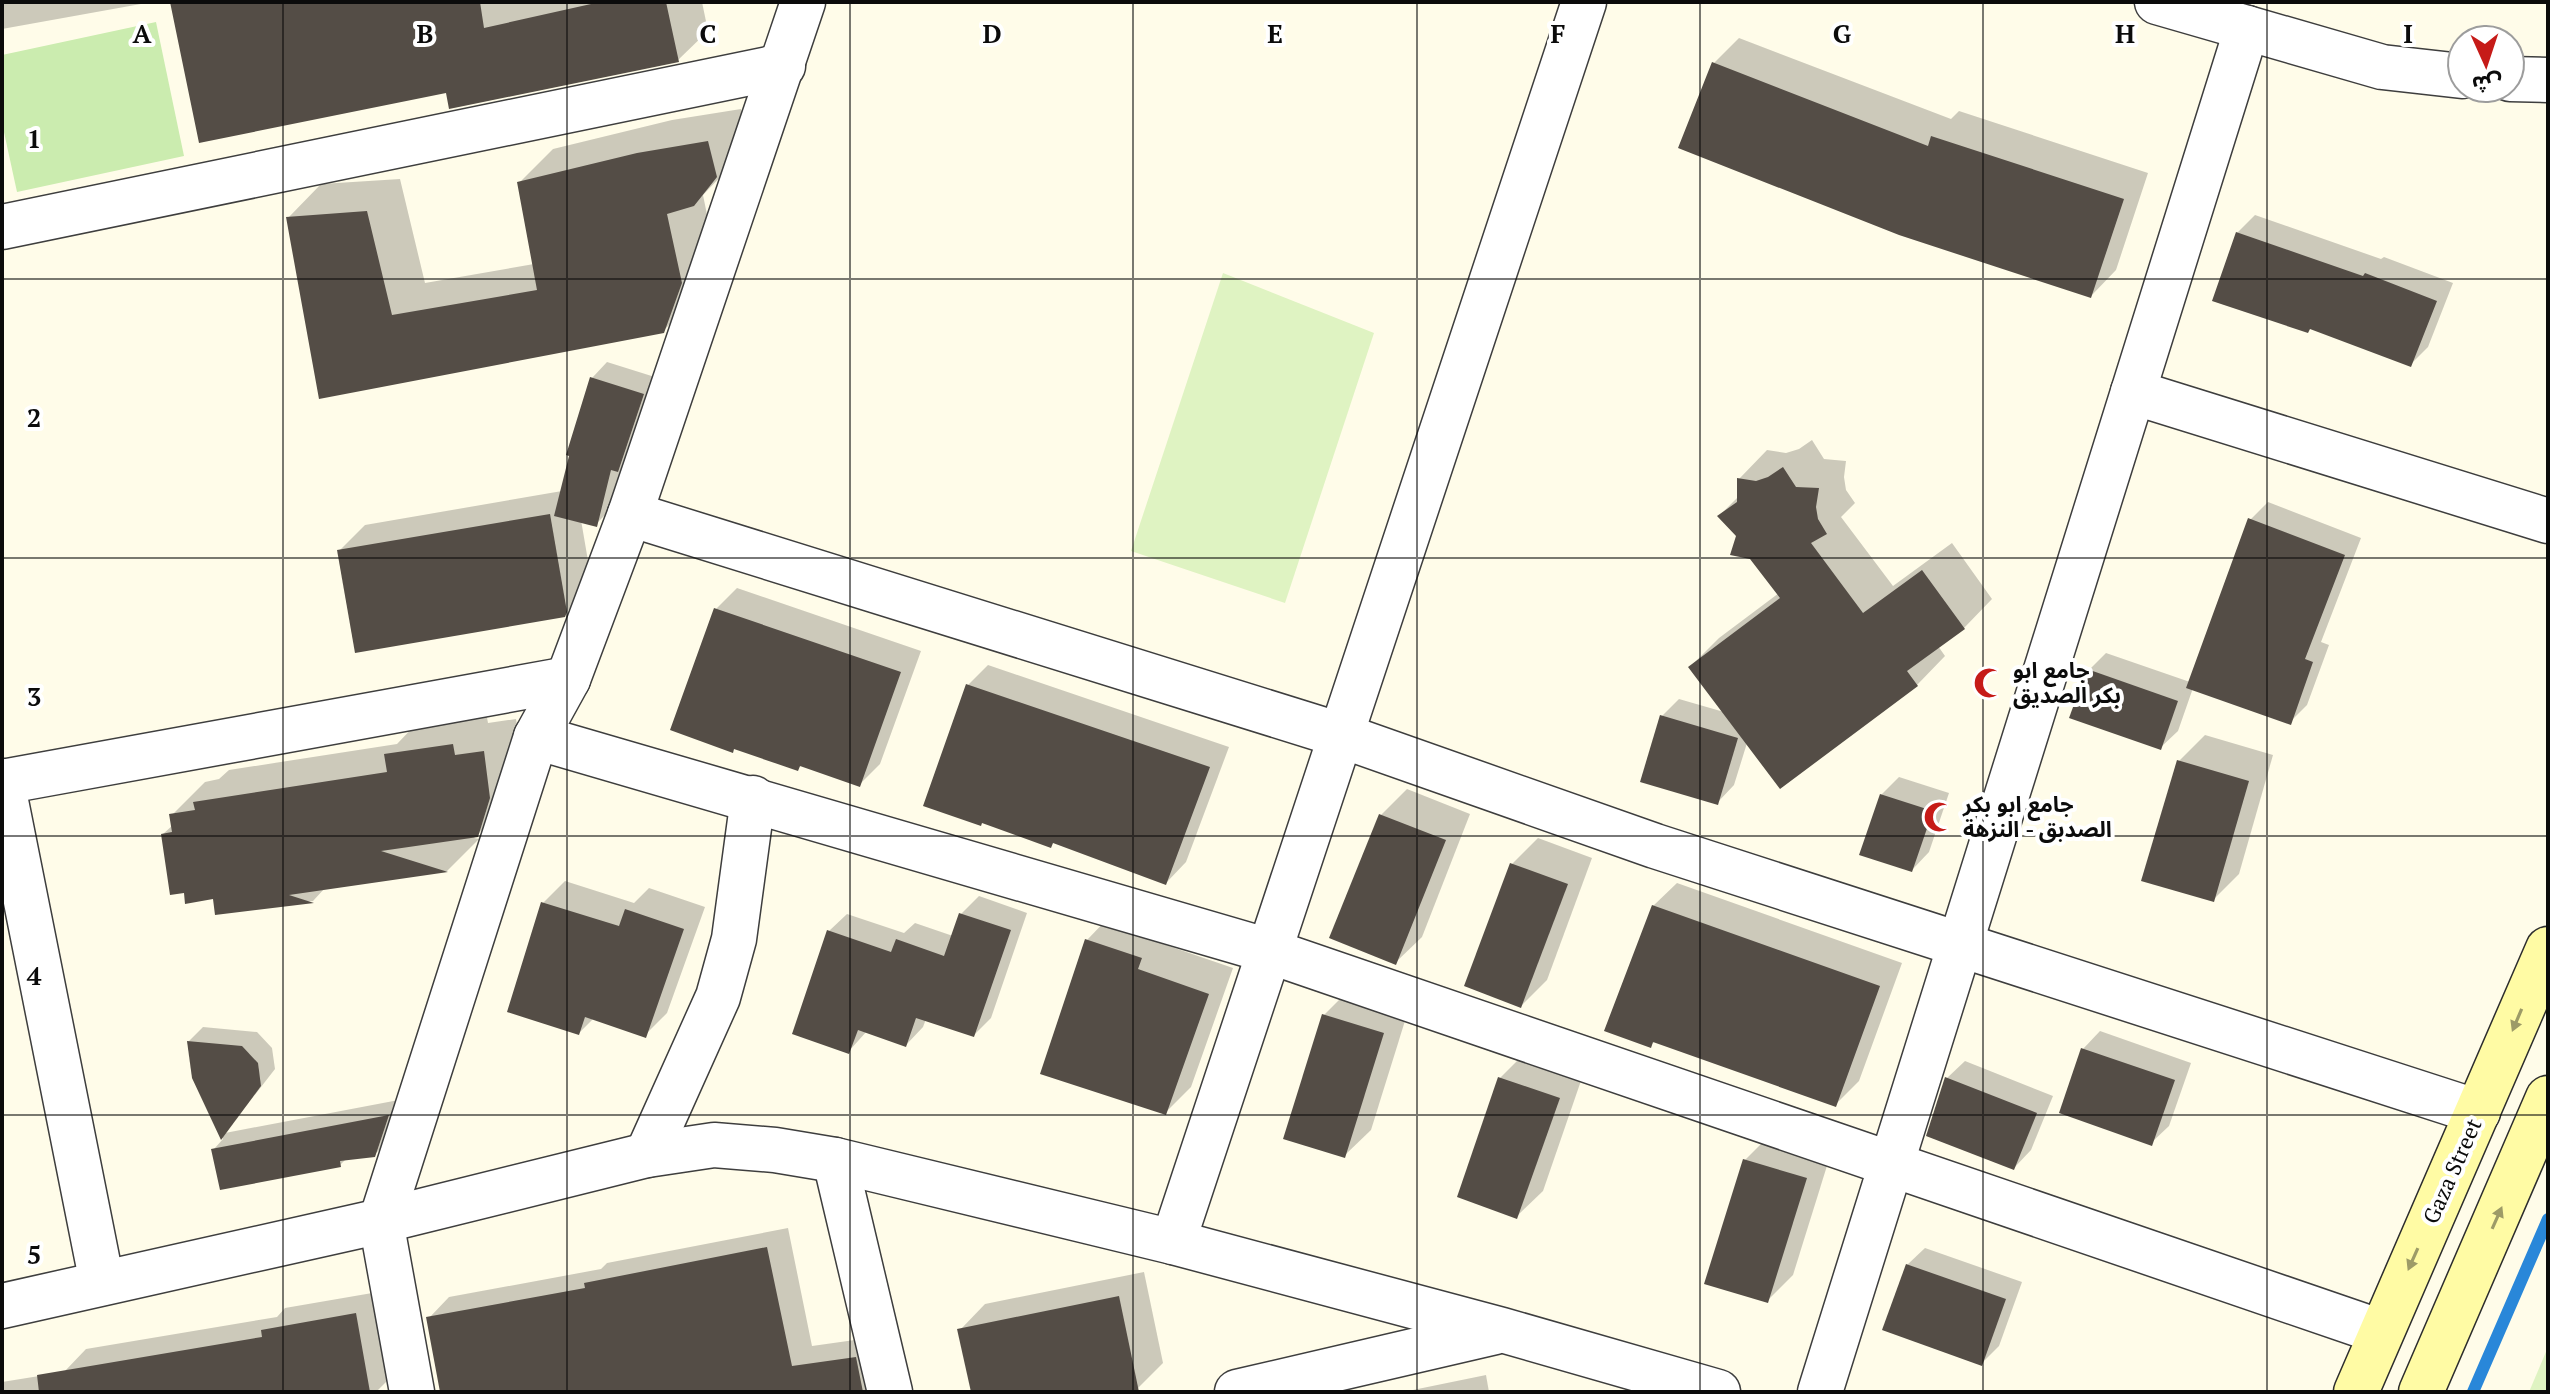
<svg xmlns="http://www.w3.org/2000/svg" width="2550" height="1394" font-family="'PT Serif','Noto Sans Arabic',serif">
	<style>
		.green { fill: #cbecaf }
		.pitch { fill: #dff3c2 }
		.shadow { fill: #0003 }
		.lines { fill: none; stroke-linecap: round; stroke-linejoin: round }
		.stream { stroke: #2987d9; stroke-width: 12 }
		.building { fill: #544d46 }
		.minor-casing { stroke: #3e3e3e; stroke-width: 47 }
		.tertiary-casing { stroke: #3e3e3e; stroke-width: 47 }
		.secondary-casing { stroke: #2d2d2d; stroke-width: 47 }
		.minor { stroke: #fff; stroke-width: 44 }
		.tertiary { stroke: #fff; stroke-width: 44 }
		.secondary { stroke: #fffba4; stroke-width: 44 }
		.oneway { fill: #9d9b67 }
		.grid { fill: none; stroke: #0b0b0b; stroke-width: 2; stroke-opacity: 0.55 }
		.labels { text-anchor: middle; stroke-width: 8; stroke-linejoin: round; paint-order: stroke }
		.poi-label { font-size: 22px; font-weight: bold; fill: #0b0b0b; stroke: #fff; text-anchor: start }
		.street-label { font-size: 22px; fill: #0b0b0b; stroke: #fff }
		.grid-label { font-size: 26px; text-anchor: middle; font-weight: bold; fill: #0b0b0b; stroke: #fff; stroke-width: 8; stroke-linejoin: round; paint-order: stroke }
	</style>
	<rect width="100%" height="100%" fill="#fffce9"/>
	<path class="green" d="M156,22l28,134 -167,36 -15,-69v-68z"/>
	<g class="pitch">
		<path d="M1223,273l151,60 -89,270 -154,-52z"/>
		<path d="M2548,1347v45h-19z"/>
	</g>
	<g class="shadow">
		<path d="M2,2h150l-150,27z"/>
		<path d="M172,2h530l6,29 -30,29 -231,30z"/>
		<path d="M1739,38l212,81 8,-8 189,62 -32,97 -25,26 -377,-233z"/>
		<path d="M741,109l8,33 -22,28 -24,25 11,54 -17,48 -34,34 -342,66 -33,-179 33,-34 79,-5 25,104 109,-19 -14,-82 33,-33 119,-29z"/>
		<path d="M2255,215l126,44 3,-2 69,26 -25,64 -18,18 -99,-38 -74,-94z"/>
		<path d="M607,362l51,16 -25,76 -10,10 -12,45 -15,15 -15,-4 11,64 -28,31 -225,-64 26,-26 197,-34 30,-113z"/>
		<path d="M1812,440l12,19 22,2 -2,16 2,13 9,13 -14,14 52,69 59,-43 40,56 -28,29 -26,18 7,10 -28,29 -170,58 -13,42 -17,18 -55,-87 17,-17 45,13 -34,-45 29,-29 60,-45 -41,-58 -19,-19 20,-20v-17l28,-29 19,3 13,-4z"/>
		<path d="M2268,502l93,36 -40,104 8,3 -22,60 -17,17 -97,-34 -15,43 -18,17 -71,-78 17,-17 84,29 60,-162z"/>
		<path d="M737,588l184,63 -41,113 -21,21 -57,-20 -5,4 -62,-21 -19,-139z"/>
		<path d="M988,665l241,82 -43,115 -20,21 -198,-198z"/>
		<path d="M486,712l2,11 28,-4 7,44 -12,38 -37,37 5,1 -32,32 -122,17 -12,13 -97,11 -2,-15 -29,-7 -22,-56 10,-9 -1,-10 33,-33 14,-3 10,-9 168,-26 22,-23z"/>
		<path d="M2205,735l68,20 -34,119 -26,26 -34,-139z"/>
		<path d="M1899,777l50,16 -20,59 -17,18 -31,-75z"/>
		<path d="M1407,789l63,25 -48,123 -26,25 -15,-147z"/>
		<path d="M1538,838l54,20 -45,122 -26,26 -9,-142z"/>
		<path d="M565,881l69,22 15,-15 56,19 -38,106 -22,22 -51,-17 -15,15 -36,-130z"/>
		<path d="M1677,883l225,80 -43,118 -23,23 -181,-63 -5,5 3,-140z"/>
		<path d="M979,896l48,17 -36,105 -17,17 -48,-16 -3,8 -17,18 -39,-14 -18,20 -20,-120 18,-17 57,19 11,-10 38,13 8,-22z"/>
		<path d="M1112,914l55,18 -4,12 70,24 -42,119 -26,26 -78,-173z"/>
		<path d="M1350,989l59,19 -38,122 -26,25 -21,-140z"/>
		<path d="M203,1027l54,5 15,16 3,21 -50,64 179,-34 -12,39 -18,17 -27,3 -7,7 -126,-16 9,-10 -29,-62 -5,-36z"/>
		<path d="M2100,1031l91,32 -22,63 -18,17 -68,-94z"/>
		<path d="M1526,1052l58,20 -41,119 -26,25 -17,-138z"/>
		<path d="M1965,1061l88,35 -22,54 -17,18 -67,-90z"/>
		<path d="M1771,1134l60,19 -38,122 -26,26 -61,-19 39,-122z"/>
		<path d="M788,1228l24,118 64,-9 9,55h-443l-13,-74 20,-21 152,-28 6,-6z"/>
		<path d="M1925,1248l97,34 -23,64 -17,17 -75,-98z"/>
		<path d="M1144,1272l19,91 -26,26 -17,3h-147l-13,-62 25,-26z"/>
		<path d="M378,1292l15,83 -17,17h-374v-10l62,-10 22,-23 191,-32 8,-9z"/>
		<path d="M1486,1375l3,17h-86z"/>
	</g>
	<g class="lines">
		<path class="stream" d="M2473,1392l75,-173"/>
	</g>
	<g class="building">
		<path d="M170,2h310l4,26 116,-26h66l13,60 -230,47 -3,-16 -247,50z"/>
		<path d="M1712,62l216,84 3,-10 193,63 -33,99 -192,-63 -221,-87z"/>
		<path d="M708,141l9,36 -23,29 -27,8 15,69 -18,50 -345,66 -33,-182 81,-6 25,104 145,-25 -20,-108 120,-29z"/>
		<path d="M2236,232l127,44 2,-3 72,28 -26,66 -101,-38 -2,4 -96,-32z"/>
		<path d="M590,377l54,17 -26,78 -7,-2 -14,57 -43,-11 15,-60 -3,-1z"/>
		<path d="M1783,467l13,20 23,1 -3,19 2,12 9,15 -16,9 52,70 59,-43 43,59 -58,42 11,15 -138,103 -92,-122 92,-69 -30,-39 -20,-4 6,-19 -19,-20 20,-14v-24l19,3 12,-4z"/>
		<path d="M550,514l17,98 -2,5 -210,36 -18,-103z"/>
		<path d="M2248,518l97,37 -40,104 8,3 -22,63 -105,-37z"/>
		<path d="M714,608l187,64 -41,115 -60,-21 -2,5 -64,-22 -1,4 -63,-23z"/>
		<path d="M2087,669l91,32 -17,49 -92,-32z"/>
		<path d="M966,684l244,83 -44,118 -113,-42 -2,5 -69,-25 -1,3 -58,-20z"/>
		<path d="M1660,715l78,23 -20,67 -78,-23z"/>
		<path d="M453,744l2,11 29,-4 6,47 -12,39 -97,14 67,21 -159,23 25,8 -99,12 -2,-16 -28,5 -1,-11 -14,2 -9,-61 11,-2 -3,-18 26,-4 -2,-8 194,-30 -3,-18z"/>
		<path d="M2177,760l72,21 -35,121 -73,-21z"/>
		<path d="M1880,794l53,17 -21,61 -53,-17z"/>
		<path d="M1379,814l67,26 -50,125 -67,-27z"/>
		<path d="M1510,863l58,21 -47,124 -57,-22z"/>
		<path d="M541,902l78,24 6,-17 59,20 -38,109 -61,-21 -6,18 -72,-23z"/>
		<path d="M1652,905l228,81 -44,121 -183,-65 -2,6 -47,-17z"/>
		<path d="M959,913l52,17 -37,107 -58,-19 -10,29 -48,-17 -9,24 -57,-20 35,-104 64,22 5,-13 48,17z"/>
		<path d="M1085,939l57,19 -4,11 71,25 -43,121 -126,-41z"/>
		<path d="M1322,1014l62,19 -39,125 -62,-19z"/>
		<path d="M187,1041l55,5 16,17 3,23 -40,54 -29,-62z"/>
		<path d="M2081,1048l94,32 -23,66 -93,-33z"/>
		<path d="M1498,1077l62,21 -43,121 -60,-22z"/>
		<path d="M1945,1077l92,36 -23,57 -88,-34z"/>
		<path d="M389,1115l-14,42 -35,4 1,6 -121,23 -9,-41z"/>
		<path d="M1743,1159l64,19 -39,125 -64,-19z"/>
		<path d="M767,1247l25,119 64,-9 7,35h-423l-14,-75 159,-29 -1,-5z"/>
		<path d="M1906,1264l100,35 -24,67 -100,-36z"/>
		<path d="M1119,1296l20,96h-168l-14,-63z"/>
		<path d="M356,1313l14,79h-331l-2,-17 225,-38 -1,-7z"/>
	</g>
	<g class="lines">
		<g class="minor-casing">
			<g id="minor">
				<path d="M2,227l781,-161"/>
				<path d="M2133,392l415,129"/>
				<path d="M630,514l710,221 315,111 823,266"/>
				<path d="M536,737l733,214 1112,381"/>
				<path d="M2,781l100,502"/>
				<path d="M2,782l566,-103"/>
				<path d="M647,1155l71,-158 16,-58 19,-141"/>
				<path d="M835,1160l55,232"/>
				<path d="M1173,1242l411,-1240"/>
				<path d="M2,1306l379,-85 266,-66 67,-10 61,5 60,10 338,82 329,88 216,62"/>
				<path d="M412,1392l-31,-171 155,-484 32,-58 62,-165 173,-512"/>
				<path d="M1237,1392l258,-60"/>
				<path d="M1820,1392l427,-1364"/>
			</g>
		</g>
		<g class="tertiary-casing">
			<g id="tertiary">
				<path d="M2157,2l225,65 80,9"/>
				<path d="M2510,79l38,1"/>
			</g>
		</g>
		<g class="secondary-casing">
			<g id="secondary">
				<path d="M2356,1392l192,-443"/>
				<path d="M2421,1392l127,-294"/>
			</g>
		</g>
		<use href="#minor" class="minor"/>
		<use href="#tertiary" class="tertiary"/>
		<use href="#secondary" class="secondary"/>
	</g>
	<defs><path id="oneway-solid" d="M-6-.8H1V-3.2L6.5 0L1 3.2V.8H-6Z" transform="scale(2)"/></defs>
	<g class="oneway">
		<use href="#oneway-solid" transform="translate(2517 1020) rotate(113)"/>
		<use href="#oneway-solid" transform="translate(2497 1218) rotate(-66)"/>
		<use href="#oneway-solid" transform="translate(2413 1259) rotate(114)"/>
	</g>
	<path class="grid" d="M283,2v1390M567,2v1390M850,2v1390M1133,2v1390M1417,2v1390M1700,2v1390M1983,2v1390M2267,2v1390M2,279h2546M2,558h2546M2,836h2546M2,1115h2546"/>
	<defs>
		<g id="mosque-bare" transform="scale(2.4)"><path d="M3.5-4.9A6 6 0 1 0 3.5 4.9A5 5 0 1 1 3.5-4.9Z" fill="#c61b18" stroke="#fff" stroke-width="2.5" paint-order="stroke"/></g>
	</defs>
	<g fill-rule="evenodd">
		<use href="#mosque-bare" x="1989" y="683"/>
		<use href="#mosque-bare" x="1939" y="817"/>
	</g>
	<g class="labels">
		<g class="poi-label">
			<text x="2013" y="678">جامع ابو<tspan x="2013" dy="25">بكر الصديق</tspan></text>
			<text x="1963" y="812">جامع ابو بكر<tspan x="1963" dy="25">الصدبق - النزهة</tspan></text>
		</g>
		<g class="street-label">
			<text transform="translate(2452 1171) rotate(-66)" y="8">Gaza Street</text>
		</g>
	</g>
	<g class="grid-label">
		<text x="142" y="43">A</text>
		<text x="425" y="43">B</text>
		<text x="708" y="43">C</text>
		<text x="992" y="43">D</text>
		<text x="1275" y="43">E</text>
		<text x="1558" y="43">F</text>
		<text x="1842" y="43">G</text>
		<text x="2125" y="43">H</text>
		<text x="2408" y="43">I</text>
		<text x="34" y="148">1</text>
		<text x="34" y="427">2</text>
		<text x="34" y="706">3</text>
		<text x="34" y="985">4</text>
		<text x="34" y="1264">5</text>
	</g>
	<rect width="2550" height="1394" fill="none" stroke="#0b0b0b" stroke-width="8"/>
	<g transform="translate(2486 64) rotate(177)"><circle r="38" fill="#ffffff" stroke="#9d9d9d" stroke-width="2"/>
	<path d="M0-6L14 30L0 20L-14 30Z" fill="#c61b18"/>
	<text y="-12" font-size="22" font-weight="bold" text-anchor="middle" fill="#0b0b0b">ش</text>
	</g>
</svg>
